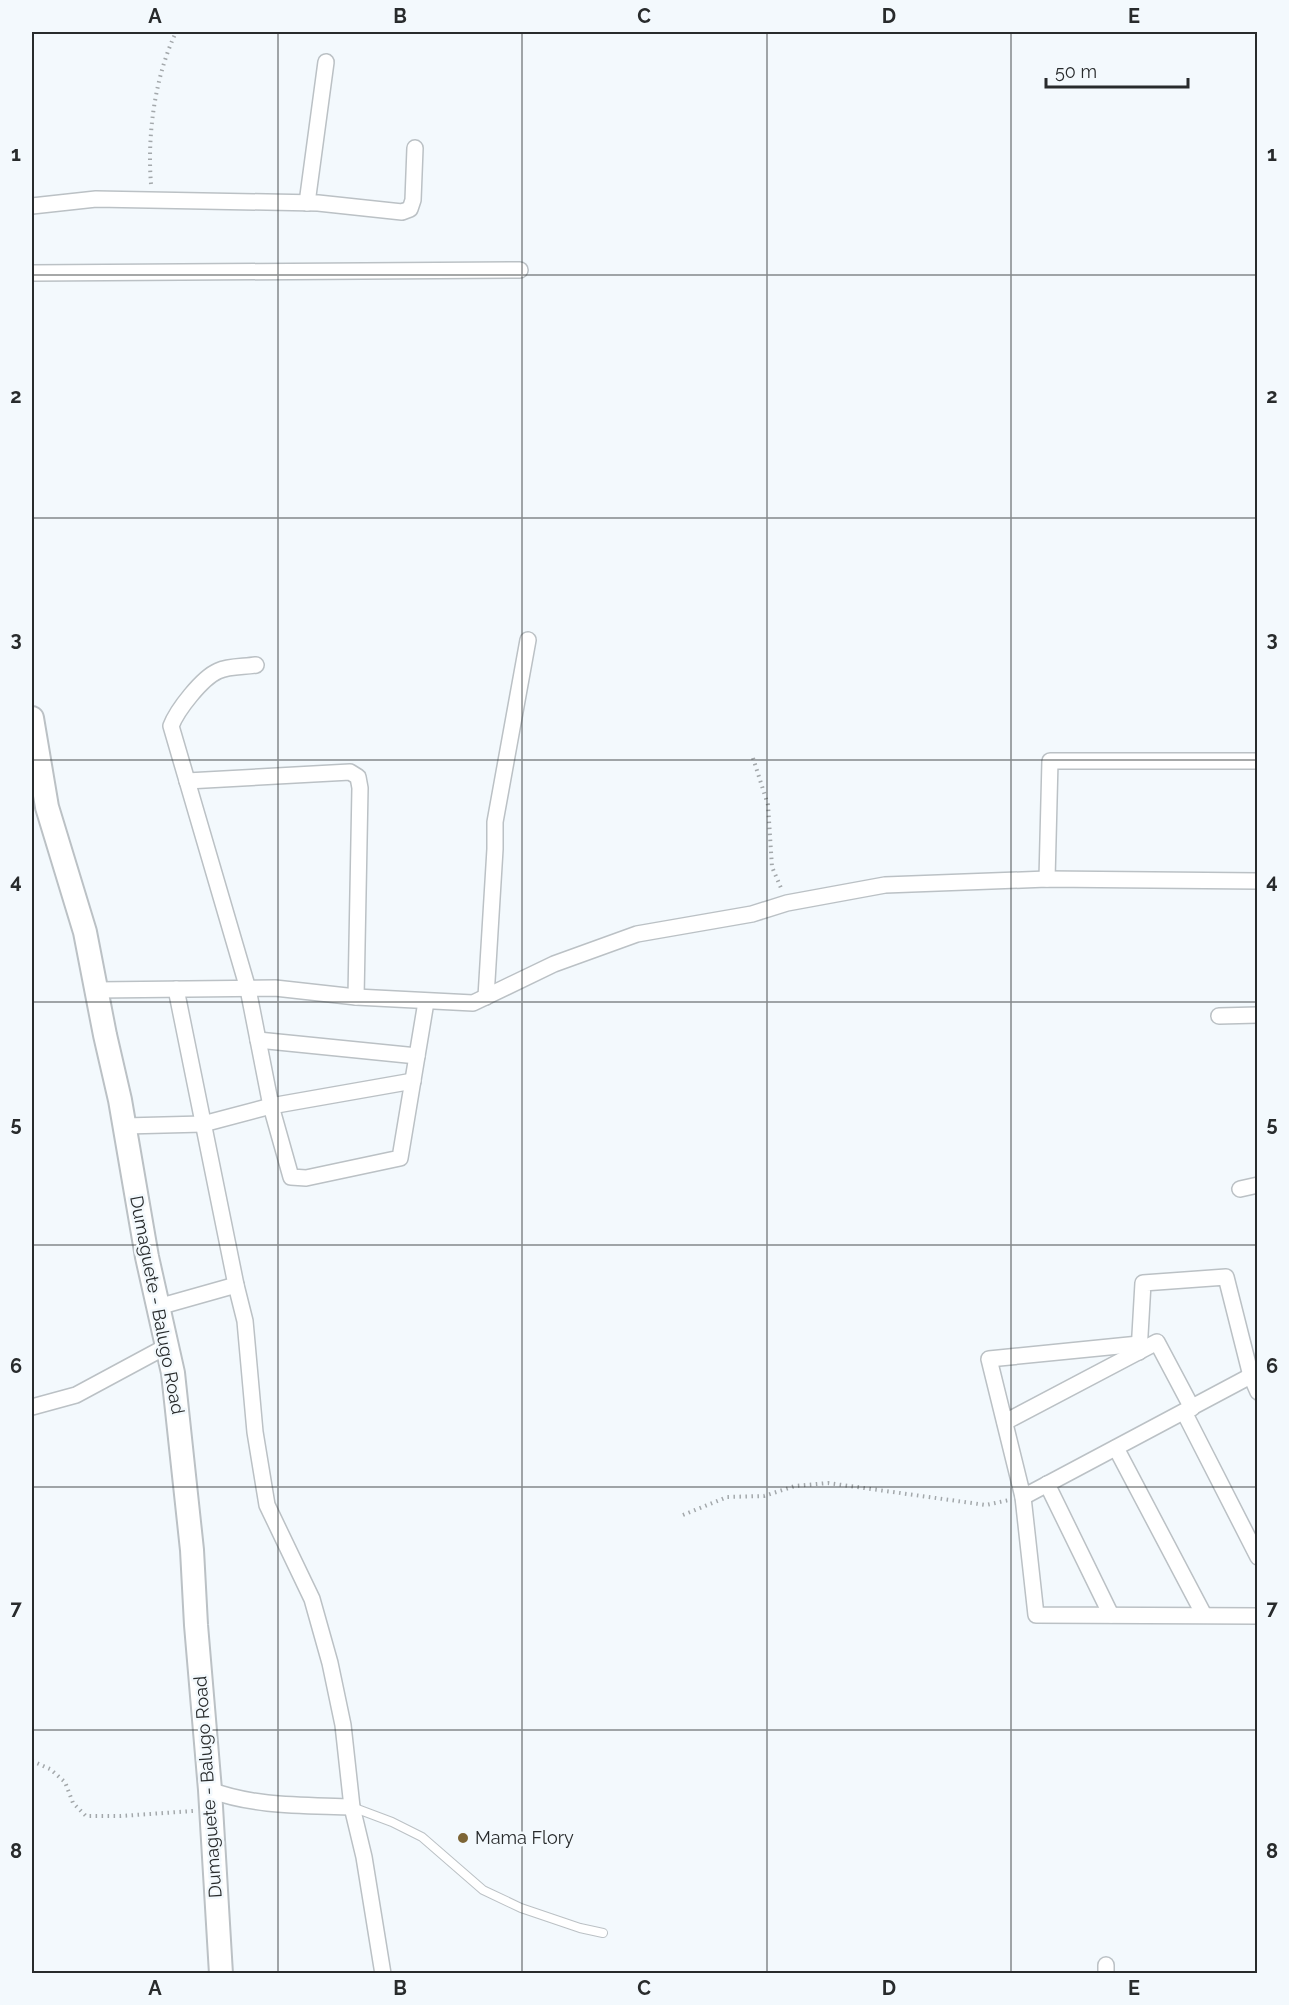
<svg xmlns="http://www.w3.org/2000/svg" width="1289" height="2005" font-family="Raleway,sans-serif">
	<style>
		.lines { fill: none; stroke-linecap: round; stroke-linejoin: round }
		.lane-casing { stroke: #bbc1c5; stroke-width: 10 }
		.street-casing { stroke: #bbc1c5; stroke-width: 18 }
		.secondary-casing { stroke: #bbc1c5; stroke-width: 26 }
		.path { stroke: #a3a8ab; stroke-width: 4; stroke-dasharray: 1.5 4.5; stroke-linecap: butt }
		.lane { stroke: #fff; stroke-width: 8 }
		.street { stroke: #fff; stroke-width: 15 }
		.secondary { stroke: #fff; stroke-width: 22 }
		.grid { fill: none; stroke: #282b2c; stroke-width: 1.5; stroke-opacity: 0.55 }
		.poi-dot { fill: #7d6536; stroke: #f3f9fd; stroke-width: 2 }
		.labels { text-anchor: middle; stroke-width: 5; stroke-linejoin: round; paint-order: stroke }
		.street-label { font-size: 18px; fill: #282b2c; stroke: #f3f9fd }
		.poi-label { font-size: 18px; fill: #282b2c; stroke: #f3f9fd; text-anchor: start }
		.neatline { fill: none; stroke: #282b2c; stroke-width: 2 }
		.grid-label { font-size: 20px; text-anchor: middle; font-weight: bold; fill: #282b2c }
	</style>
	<rect width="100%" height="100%" fill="#f3f9fd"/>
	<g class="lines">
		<g class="lane-casing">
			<path id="lane" d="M352,1807l40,15 30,15 61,53 38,18 59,20 23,5"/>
		</g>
		<g class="street-casing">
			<g id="street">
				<path d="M307,203l19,-141"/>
				<path d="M32,206l64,-7 222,4 84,9 8,-3 3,-9 2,-52"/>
				<path d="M32,273l488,-3"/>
				<path d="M256,665c-12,2 -27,1 -38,6 -16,7 -41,39 -47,55l77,263 23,117 20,71 15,1 94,-20 26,-156"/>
				<path d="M187,781l163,-9 8,5 2,11 -4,209"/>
				<path d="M1047,879l3,-118h208"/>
				<path d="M176,989l60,296 9,36 10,111 12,73 45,94 18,64 13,62 9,82 12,50 19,117"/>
				<path d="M97,990l178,-2 81,9 117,6 81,-39 83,-30 115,-20 35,-11 98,-18 162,-6 211,2"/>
				<path d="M486,997l9,-148v-27l33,-182"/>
				<path d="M1219,1016l39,-1"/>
				<path d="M258,1040l159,16"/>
				<path d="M125,1126l78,-2 68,-18 142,-25"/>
				<path d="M1240,1189l18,-4"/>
				<path d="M158,1307l78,-22"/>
				<path d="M1139,1344l-150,15 34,138 13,118 222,1"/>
				<path d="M1139,1352l4,-69 83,-6 25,99 7,16"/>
				<path d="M32,1407l44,-12 91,-49"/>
				<path d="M1184,1412l74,145"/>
				<path d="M1005,1422l152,-80 35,66"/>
				<path d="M1116,1448l88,167"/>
				<path d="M1047,1484l64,131"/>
				<path d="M1023,1497l235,-125"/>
				<path d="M210,1790c45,17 94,15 142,17"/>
				<path d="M1106,1965v9"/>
			</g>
		</g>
		<g class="secondary-casing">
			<path id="secondary" d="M32,718l15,89 38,125 20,103 15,65 27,157 26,116 19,177 4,75 14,165 11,184"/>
		</g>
		<g class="path">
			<path d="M151,184c-4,-50 4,-107 25,-152"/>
			<path d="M753,758l15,47 4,62 9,21"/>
			<path d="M683,1515l44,-18 37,-1 31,-10 33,-3 158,22 23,-5"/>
			<path d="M32,1761l18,8 15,13 8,21 13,13h35l72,-5"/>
		</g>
		<use href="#lane" class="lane"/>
		<use href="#street" class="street"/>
		<use href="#secondary" class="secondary"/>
	</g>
	<path class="grid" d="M278,32v1942M522,32v1942M767,32v1942M1011,32v1942M32,275h1226M32,518h1226M32,760h1226M32,1002h1226M32,1245h1226M32,1487h1226M32,1730h1226"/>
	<circle class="poi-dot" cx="463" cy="1838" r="6"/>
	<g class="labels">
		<g class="street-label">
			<text transform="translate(157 1305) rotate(79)" y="6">Dumaguete - Balugo Road</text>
			<text transform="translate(208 1787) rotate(-94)" y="6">Dumaguete - Balugo Road</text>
		</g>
		<g class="poi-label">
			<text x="475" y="1844">Mama Flory</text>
		</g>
	</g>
	<rect width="1289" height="2005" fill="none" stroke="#f3f9fd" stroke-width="66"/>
	<path d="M1046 78v9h142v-9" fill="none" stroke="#282b2c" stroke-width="3"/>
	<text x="1055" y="78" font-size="18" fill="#282b2c" stroke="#f3f9fd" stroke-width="4.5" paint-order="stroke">50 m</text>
	<rect x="33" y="33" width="1223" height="1939" class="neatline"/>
	<g class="grid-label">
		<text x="155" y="23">A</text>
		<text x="400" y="23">B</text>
		<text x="644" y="23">C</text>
		<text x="889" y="23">D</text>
		<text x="1134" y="23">E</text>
		<text x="16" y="161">1</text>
		<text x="1272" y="161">1</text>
		<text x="16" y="403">2</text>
		<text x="1272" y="403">2</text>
		<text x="16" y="646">3</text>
		<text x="1272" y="646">3</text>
		<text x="16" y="888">4</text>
		<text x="1272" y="888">4</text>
		<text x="16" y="1131">5</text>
		<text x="1272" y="1131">5</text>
		<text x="16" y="1373">6</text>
		<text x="1272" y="1373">6</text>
		<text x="16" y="1615">7</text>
		<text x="1272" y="1615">7</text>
		<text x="16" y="1858">8</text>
		<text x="1272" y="1858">8</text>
		<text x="155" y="1995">A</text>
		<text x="400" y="1995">B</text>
		<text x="644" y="1995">C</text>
		<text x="889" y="1995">D</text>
		<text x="1134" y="1995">E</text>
	</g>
</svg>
